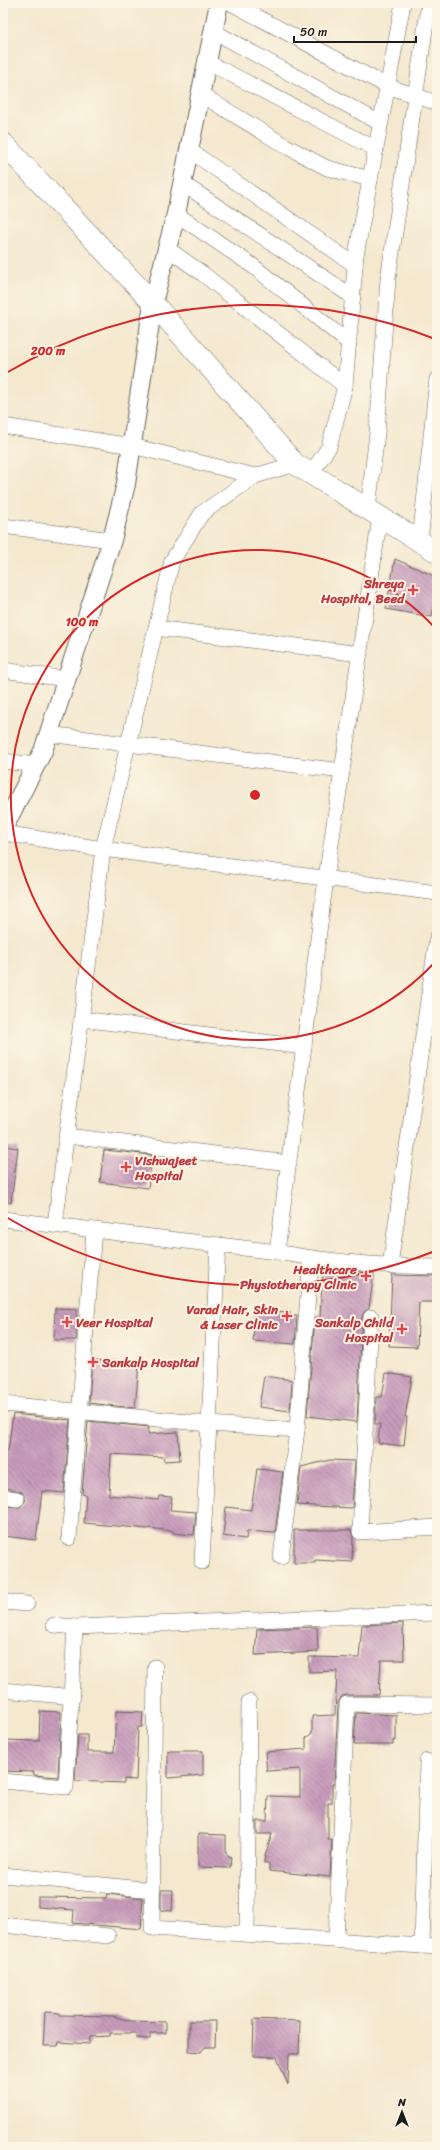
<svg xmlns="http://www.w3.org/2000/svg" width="440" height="2150" font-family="Sriracha,sans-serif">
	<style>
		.building { fill: url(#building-back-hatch) }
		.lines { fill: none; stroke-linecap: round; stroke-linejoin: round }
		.minor-casing { stroke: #68635b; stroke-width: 16 }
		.tertiary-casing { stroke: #68635b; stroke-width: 20 }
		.secondary-casing { stroke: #68635b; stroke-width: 22 }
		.minor { stroke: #fff; stroke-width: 15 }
		.tertiary { stroke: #fff; stroke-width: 18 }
		.secondary { stroke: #fff; stroke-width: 21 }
		.ring { fill: none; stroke: #d62828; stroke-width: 2 }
		.health-dot { fill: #e0444e; stroke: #fcf5e5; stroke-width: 1.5 }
		.labels { text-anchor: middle; stroke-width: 4; stroke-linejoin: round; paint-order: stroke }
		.health-label { font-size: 13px; font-weight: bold; fill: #be3a42; stroke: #fcf5e5; text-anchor: end }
		.centre { fill: #d62828; stroke: #fcf5e5; stroke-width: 2 }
		.ring-label { font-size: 12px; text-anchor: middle; font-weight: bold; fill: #d62828; stroke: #fcf5e5; stroke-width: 4; stroke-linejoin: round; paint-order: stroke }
	</style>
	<defs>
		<pattern id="building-back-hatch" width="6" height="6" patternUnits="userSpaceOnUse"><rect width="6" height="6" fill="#c89cbc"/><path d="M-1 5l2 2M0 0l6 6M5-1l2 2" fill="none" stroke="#a27e98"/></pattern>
	</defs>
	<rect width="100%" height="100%" fill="#fcf5e5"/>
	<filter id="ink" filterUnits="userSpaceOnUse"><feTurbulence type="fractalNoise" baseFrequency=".025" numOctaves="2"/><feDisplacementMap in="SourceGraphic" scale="8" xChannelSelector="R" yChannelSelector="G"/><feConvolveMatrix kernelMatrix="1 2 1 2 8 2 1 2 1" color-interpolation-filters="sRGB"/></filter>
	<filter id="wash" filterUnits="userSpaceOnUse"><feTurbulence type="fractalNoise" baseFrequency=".012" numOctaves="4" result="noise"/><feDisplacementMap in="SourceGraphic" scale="16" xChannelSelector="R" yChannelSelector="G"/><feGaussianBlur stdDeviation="0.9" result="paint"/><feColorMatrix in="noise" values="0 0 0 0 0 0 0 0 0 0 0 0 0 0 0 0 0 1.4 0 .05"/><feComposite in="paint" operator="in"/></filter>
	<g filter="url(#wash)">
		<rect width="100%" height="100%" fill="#f4e8cf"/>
		<g id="blocks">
			<g class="building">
				<path d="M395,559l42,18 -5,40 -46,-8z"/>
				<path d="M3,1146l15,2 -7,55 -8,-1z"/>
				<path d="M104,1150l48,5 -4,33 -48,-6z"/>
				<path d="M323,1268l51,5 -5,35 -5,4 -2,5 -5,105 -50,-6 8,-99h5z"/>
				<path d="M392,1275l45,1v26h-18l-2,45 -28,-1z"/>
				<path d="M55,1308l22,1 -1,31h-22z"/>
				<path d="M255,1310l35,2v4h7l-2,28 -42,-3z"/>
				<path d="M92,1360l47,4 -4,44 -46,-5z"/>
				<path d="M386,1373l26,4 -7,40h2l-3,29 -26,-3 2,-19h-5l1,-27h6z"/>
				<path d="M264,1376l28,4 -2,31 -31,-4z"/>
				<path d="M13,1414l57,6 -6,73 -22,-2 -6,49 -33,-4 2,-30 15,1 6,-7 -4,-8 -19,-5v-37l5,1z"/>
				<path d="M88,1421l61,6 -1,7 30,-2 2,28 -16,1 -1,-4 -52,-3 -2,41 49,5 1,-4 13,1 -2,13 26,2 -2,23 -21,-2v-2l-24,-3 -1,1 -64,-6 2,-28 -4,-1z"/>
				<path d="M330,1460l25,1 -3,47 -55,-3 4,-38z"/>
				<path d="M257,1469l26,3 -8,61 -28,-2 -1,8 -23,-3 3,-29 25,3z"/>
				<path d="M294,1530h57l2,7 -1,25 -37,-2v3h-21z"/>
				<path d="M403,1623l1,37h-23l-2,35h-32l-5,1 -4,7 -4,81h-2v19h-4v36h4l-2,38 -61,-6v-8h-5l1,-7 7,-22h-15v-13h10l1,-25 32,1v-28l-33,2 -2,-19 41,-3v-11l6,-5v-17l23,-1 2,-44 -28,1v-15l50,1 3,-33z"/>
				<path d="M317,1627l1,25 -63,3 2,-26z"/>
				<path d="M40,1711l21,1 -3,65 -24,-2v-3l-31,-1v-31l36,1z"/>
				<path d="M116,1711l27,1 -1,15h-4l-2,53 -12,-1v4l-49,-2 3,-46h9v17h27z"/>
				<path d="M356,1713l40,2v26l-3,-1v5h-39z"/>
				<path d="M168,1751h35v24l-35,3z"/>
				<path d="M198,1834l28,1v19l5,3 -1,11 -32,-1z"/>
				<path d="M161,1890h12l-1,21 -11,-1z"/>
				<path d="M107,1894l36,4 -2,31 -68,-6 1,-13 -36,-3v-10l68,1z"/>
				<path d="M45,2012l15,1v2l52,1 19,5 35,1v11h-16v6l-14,-1v-5h-26v3l-20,1 -1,7 -30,-2 -1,4h-15z"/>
				<path d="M254,2019l46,2 -1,33h-10l-1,31 -11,-28 -24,-1z"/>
				<path d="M189,2021h27l-1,26h-10l-4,5 -12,-1z"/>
			</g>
		</g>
	</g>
	<g filter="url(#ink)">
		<use href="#blocks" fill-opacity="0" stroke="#68635b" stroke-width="1"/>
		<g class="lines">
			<g class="minor-casing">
				<g id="minor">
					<path d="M231,3l156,83 50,17"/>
					<path d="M213,31l167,92"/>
					<path d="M207,62l169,87"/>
					<path d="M200,94l84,51 43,23 43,11"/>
					<path d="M189,150l166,115"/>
					<path d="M182,183l171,114"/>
					<path d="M176,214l77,52 96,77"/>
					<path d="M168,249l35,25 142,112"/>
					<path d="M3,426l129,20 123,30"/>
					<path d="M311,473l18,-26 16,-61 11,-131 47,-252"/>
					<path d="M368,509l9,-76 11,-154 41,-276"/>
					<path d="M3,526l109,14"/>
					<path d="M420,541l17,-162"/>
					<path d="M156,628l204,26"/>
					<path d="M3,670l63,9"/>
					<path d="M48,734l294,37"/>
					<path d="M3,761l33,4"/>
					<path d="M3,833l100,16 334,44"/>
					<path d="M81,1019l223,28"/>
					<path d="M67,1136l222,27"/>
					<path d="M3,1219l274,33c52,10 107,14 160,15"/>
					<path d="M55,1225l48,-376 69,-288 30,-48 53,-37 40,-12"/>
					<path d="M277,1252l49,-374 54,-361"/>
					<path d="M390,1266l47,-328"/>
					<path d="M371,1317l-11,215 77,-5"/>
					<path d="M3,1404l206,20 88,6"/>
					<path d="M3,1497l14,2"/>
					<path d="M69,1538l25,-308"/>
					<path d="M281,1557l16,-127 14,-171"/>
					<path d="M202,1562l16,-317"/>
					<path d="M3,1602l24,2"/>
					<path d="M54,1625l21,2 362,-14"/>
					<path d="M155,1667l-3,261 285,19"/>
					<path d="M3,1690l70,7"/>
					<path d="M3,1781l63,6 9,-160"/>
					<path d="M3,1875l149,15"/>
					<path d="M3,1925l105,11"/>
					<path d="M247,1934l2,-232"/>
					<path d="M336,1940l11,-236 90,1"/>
					<path d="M422,1946l5,-185"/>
				</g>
			</g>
			<g class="tertiary-casing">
				<path id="tertiary" d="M3,829l40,-78 69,-211 14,-56 27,-181 23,-89 43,-211"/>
			</g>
			<g class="secondary-casing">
				<path id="secondary" d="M3,143l150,160 142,161 142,88"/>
			</g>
			<use href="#minor" class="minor"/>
			<use href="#tertiary" class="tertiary"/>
			<use href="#secondary" class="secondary"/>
		</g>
	</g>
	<g class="ring">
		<path d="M436 961A245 245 0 1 1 436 629"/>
		<path d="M435 1251A490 490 0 0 1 6 1217M6 373A490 490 0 0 1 435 339"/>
	</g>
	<g class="health-dot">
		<path d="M411 584h4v4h4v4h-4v4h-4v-4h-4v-4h4z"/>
		<path d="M124 1161h4v4h4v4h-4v4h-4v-4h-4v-4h4z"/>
		<path d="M364 1270h4v4h4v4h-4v4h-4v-4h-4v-4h4z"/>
		<path d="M285 1310h4v4h4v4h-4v4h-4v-4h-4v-4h4z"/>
		<path d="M65 1316h4v4h4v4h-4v4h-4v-4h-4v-4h4z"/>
		<path d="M400 1323h4v4h4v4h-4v4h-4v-4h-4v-4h4z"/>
		<path d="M91 1356h4v4h4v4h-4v4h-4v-4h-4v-4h4z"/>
	</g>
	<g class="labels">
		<g class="health-label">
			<text x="404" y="588">Shreya<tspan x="404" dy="15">Hospital, Beed</tspan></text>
			<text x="135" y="1165" text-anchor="start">Vishwajeet<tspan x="135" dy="15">Hospital</tspan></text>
			<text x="357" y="1274">Healthcare<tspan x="357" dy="15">Physiotherapy Clinic</tspan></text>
			<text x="278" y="1314">Varad Hair, Skin<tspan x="278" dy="15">&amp; Laser Clinic</tspan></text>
			<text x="76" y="1327" text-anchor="start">Veer Hospital</text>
			<text x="393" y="1327">Sankalp Child<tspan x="393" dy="15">Hospital</tspan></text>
			<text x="102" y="1367" text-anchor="start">Sankalp Hospital</text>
		</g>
	</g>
	<circle cx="255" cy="795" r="6" class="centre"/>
	<g class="ring-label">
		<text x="48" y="355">200 m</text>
		<text x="82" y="626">100 m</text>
	</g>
	<rect width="440" height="2150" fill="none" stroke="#fcf5e5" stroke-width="16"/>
	<g transform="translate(402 2112)" stroke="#fcf5e5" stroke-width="3" paint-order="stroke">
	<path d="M0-3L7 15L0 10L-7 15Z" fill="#1c1c1c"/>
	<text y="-6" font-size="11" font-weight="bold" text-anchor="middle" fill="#1c1c1c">N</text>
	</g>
	<path d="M294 36v6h122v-6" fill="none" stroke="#1c1c1c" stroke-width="2"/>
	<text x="300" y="36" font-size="12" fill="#1c1c1c" stroke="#fcf5e5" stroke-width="3" paint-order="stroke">50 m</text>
</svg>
